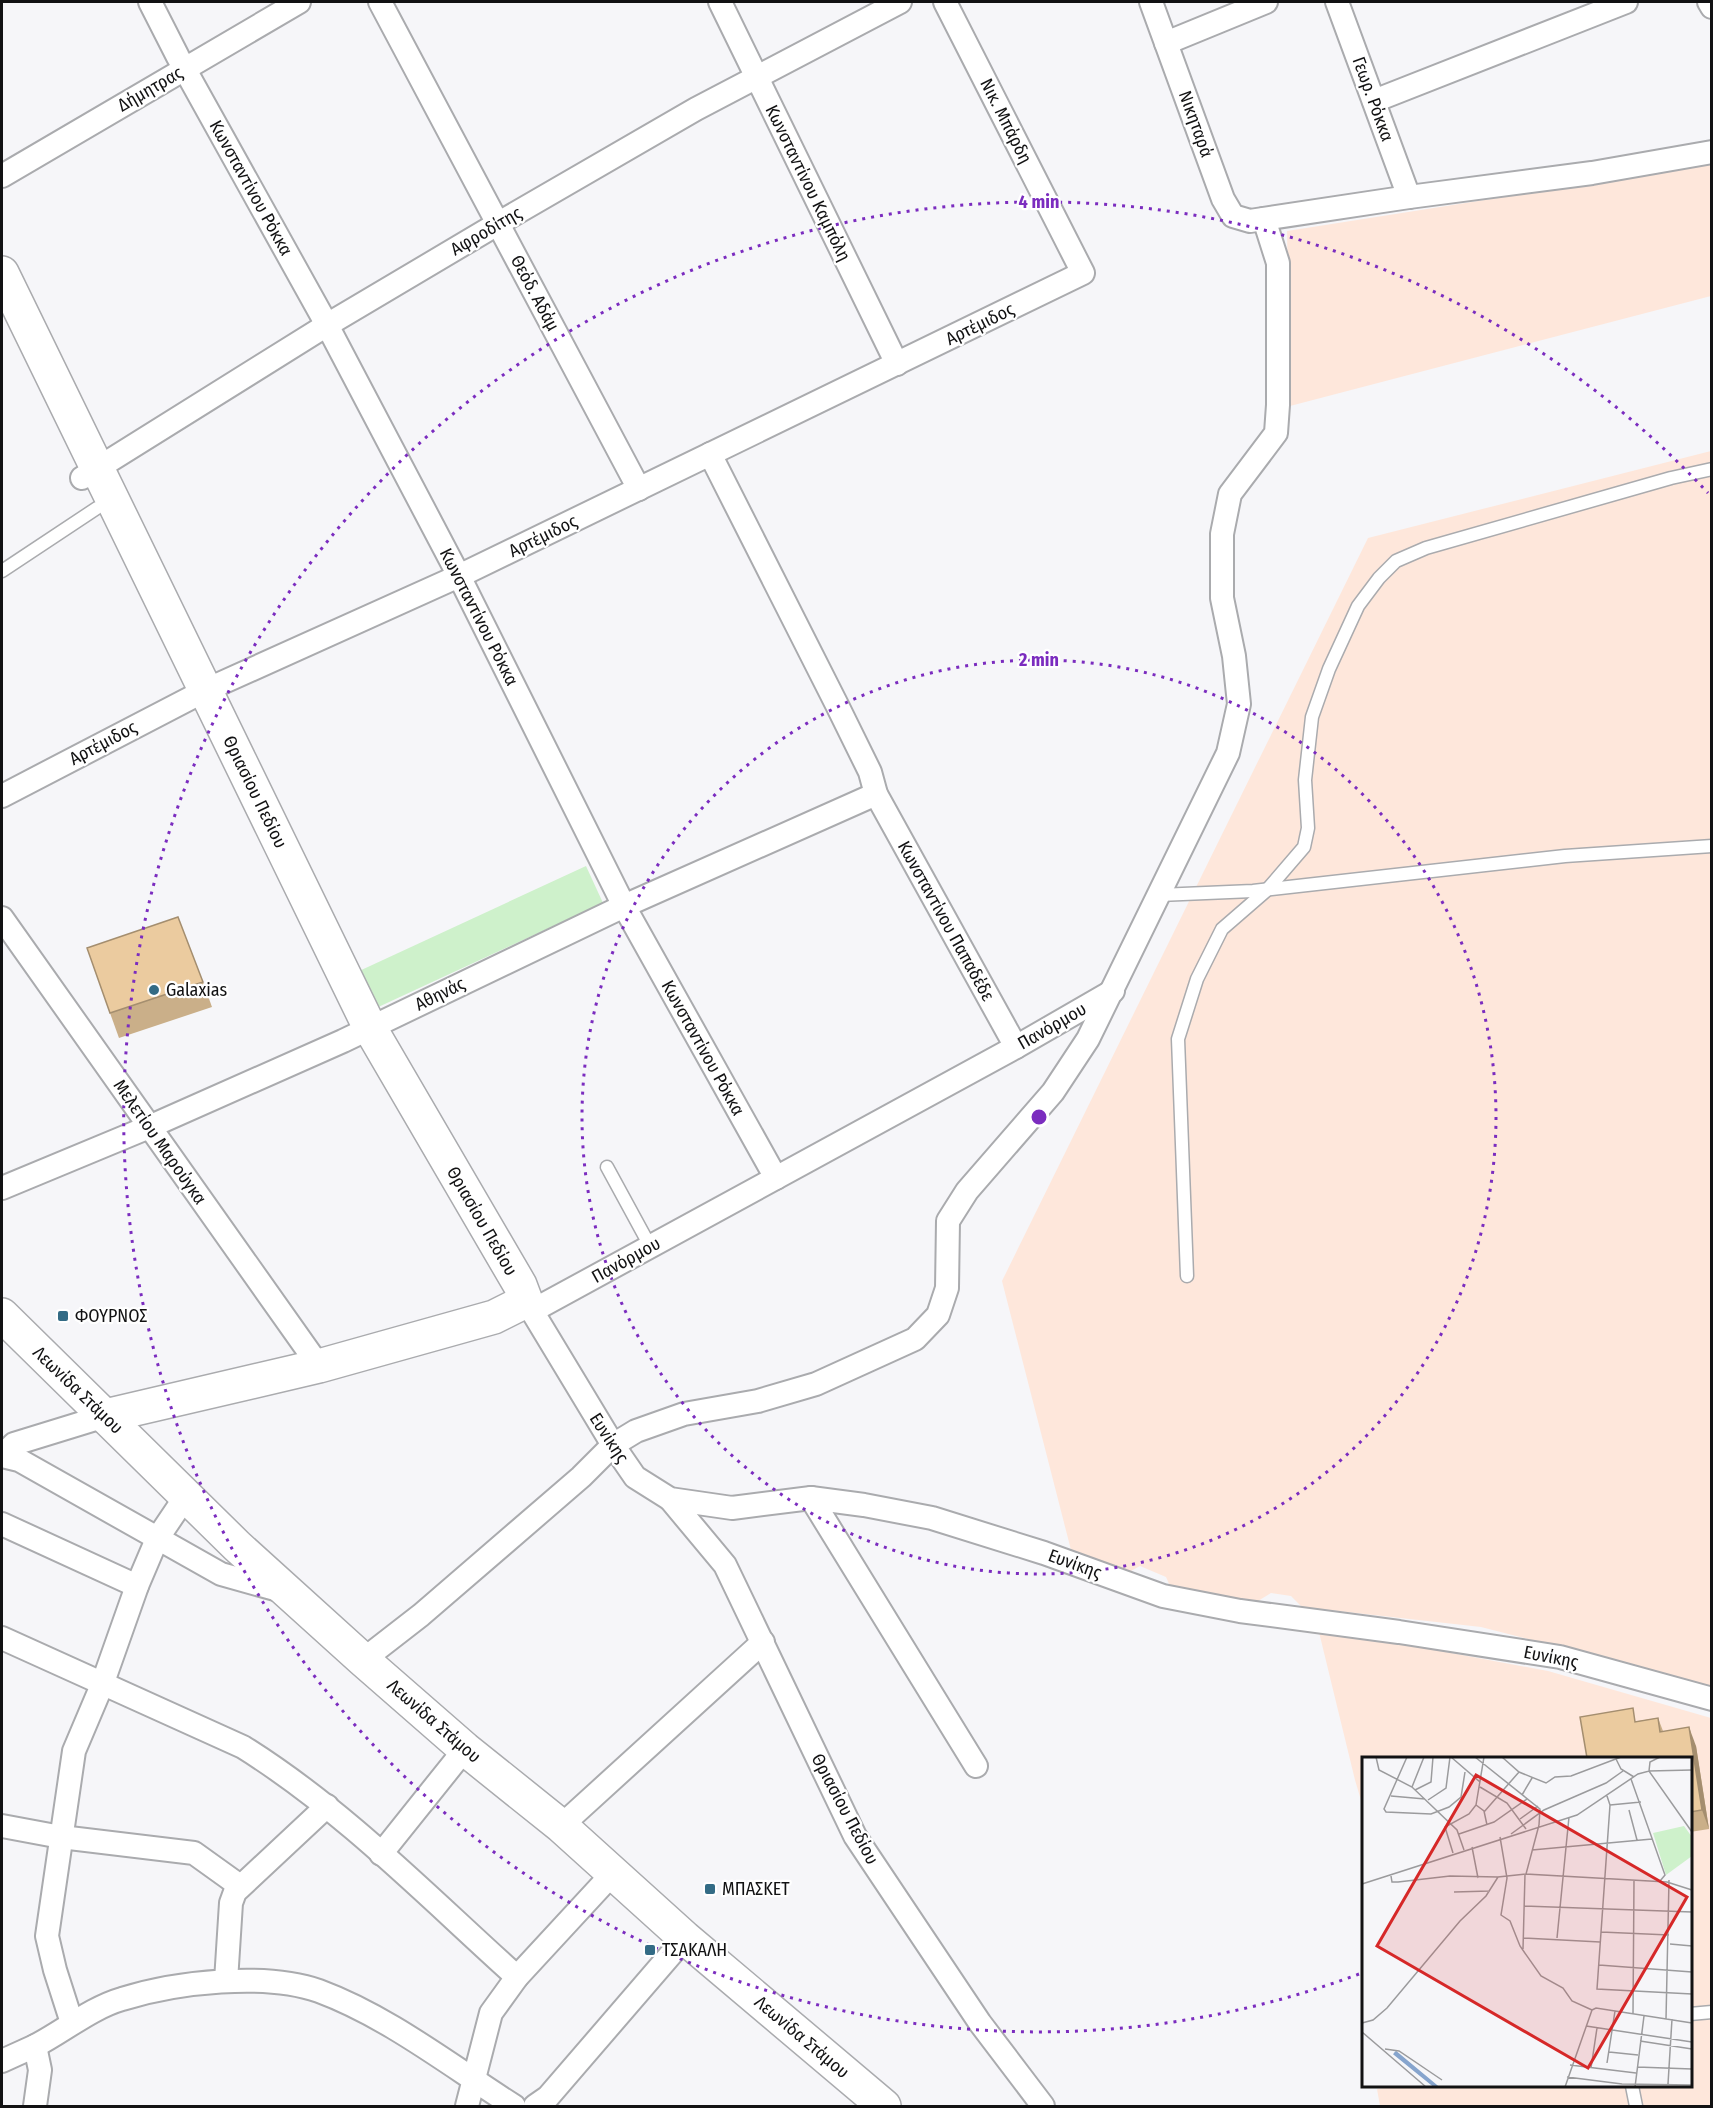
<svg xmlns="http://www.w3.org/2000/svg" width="1713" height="2108" font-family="'Fira Sans Condensed',sans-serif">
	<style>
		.industrial { fill: #fee7db }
		.green { fill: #cef1cb }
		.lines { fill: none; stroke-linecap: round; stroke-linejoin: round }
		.service-casing { stroke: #aaabae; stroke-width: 15 }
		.minor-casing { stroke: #aaabae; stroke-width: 26 }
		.secondary-casing { stroke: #aaabae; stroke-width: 36 }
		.service { stroke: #fff; stroke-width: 12 }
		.minor { stroke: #fff; stroke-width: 22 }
		.secondary { stroke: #fff; stroke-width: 33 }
		.wall { fill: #caaf89 }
		.shaded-wall { fill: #a48e6f }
		.building { fill: #ebcb9f; stroke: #a48e6f; stroke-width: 1.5 }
		.ring { fill: none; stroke: #7b2cbf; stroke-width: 3; stroke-dasharray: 3 6 }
		.poi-dot { fill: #336b85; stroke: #fff; stroke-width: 2 }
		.labels { text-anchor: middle; stroke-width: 4.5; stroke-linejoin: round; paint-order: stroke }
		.street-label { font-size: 18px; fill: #121213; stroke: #fff }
		.poi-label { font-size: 18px; fill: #121213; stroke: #fff; text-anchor: start }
		.inset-river { fill: none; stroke: #86a4cd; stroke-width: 3 }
		.inset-road { fill: none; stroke: #9b9b9d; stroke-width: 1.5 }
		.view { fill: #d62828; fill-opacity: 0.15; stroke: #d62828; stroke-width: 3 }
		.inset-edge { fill: none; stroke: #121213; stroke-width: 3 }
		.centre { fill: #7b2cbf; stroke: #fff; stroke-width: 3 }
		.ring-label { font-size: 18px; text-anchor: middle; font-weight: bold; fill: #7b2cbf; stroke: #fff; stroke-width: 4.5; stroke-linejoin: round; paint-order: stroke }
	</style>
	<rect width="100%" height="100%" fill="#f6f6f9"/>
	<g class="industrial">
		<path d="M1711,162v134l-421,110 -3,-175 242,-38z"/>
		<path d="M1711,451v1235l-230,-59 -179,-20 -11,-11 -20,-3 -13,8 -63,-8 -25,-7 -4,-9 -26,-11 -9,5 -60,-21 -69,-269 366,-743z"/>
		<path d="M1318,1628l230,43 163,47v388h-331l-3,-17 20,-3h293v-328h-326l-1,49 -8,-27z"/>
	</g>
	<path class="green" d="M586,866l17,37 -229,106 -17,-37z"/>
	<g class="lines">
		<g class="service-casing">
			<g id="service">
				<path d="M2,571l95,-63"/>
				<path d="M1159,895l94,-4 312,-35 147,-10"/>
				<path d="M607,1167l43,79"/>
				<path d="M1187,1276l-9,-237 19,-60 25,-50 45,-39 37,-43 4,-19 -3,-48 7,-63 17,-48 29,-63 21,-28 17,-17 30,-13 245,-70 41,-9"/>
				<path d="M1690,2014l22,-2"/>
				<path d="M1632,2086l4,20"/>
			</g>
		</g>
		<g class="minor-casing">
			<g id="minor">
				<path d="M150,2l28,55 149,268 132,251 165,330 152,272"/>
				<path d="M380,2l259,487"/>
				<path d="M720,2l177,362"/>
				<path d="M1151,2l72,197 10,17 17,5 159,-24 183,-24 120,-21"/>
				<path d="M1337,2l72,195"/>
				<path d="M1709,2l3,5"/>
				<path d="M1166,43l100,-41"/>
				<path d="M1374,101l252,-99"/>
				<path d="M2,176l297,-174"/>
				<path d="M710,454l127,251 33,67 6,22 140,253"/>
				<path d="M82,478l245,-153 172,-102 197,-114 204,-107"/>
				<path d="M2,796l204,-106 253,-114 624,-303 -138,-271"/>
				<path d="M2,918l317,448"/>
				<path d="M2,1188l147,-61 194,-86 281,-135 252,-112"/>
				<path d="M526,1301l87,144 22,32 35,22 62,9 79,-10 53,7 68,13 112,35 119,43 77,15 159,21 161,25 152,42"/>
				<path d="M532,1311l484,-264 97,-56"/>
				<path d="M2,1456l17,4 202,114 61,17"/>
				<path d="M2,1456l12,-12 91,-28"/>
				<path d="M811,1498l165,268"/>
				<path d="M670,1499l55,66 130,271 125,187 63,83"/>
				<path d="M2,1524l135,62"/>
				<path d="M2,1638l241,109c101,63 186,151 274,230"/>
				<path d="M363,1660l58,-45 160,-138 32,-32 23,-14 48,-17 74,-13 58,-17 99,-45 23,-24 9,-27 1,-67 19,-30 86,-99 35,-53 140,-286 11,-49 -5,-48 -12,-58v-64l8,-40 46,-61 2,-28v-142l-14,-44"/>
				<path d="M2,1826l59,11 133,16 46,33"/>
				<path d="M561,1826l202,-184"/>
				<path d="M381,1854l84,-105"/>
				<path d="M226,1981l5,-78 4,-11 92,-86"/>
				<path d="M72,2023l-17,-53 -8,-34 27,-185 28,-66 35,-99 20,-47 29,-43"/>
				<path d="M2,2061c11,-5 22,-10 33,-15 29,-15 56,-38 87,-47 54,-17 144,-27 197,-8 70,26 133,76 195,115"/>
				<path d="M35,2106l5,-36 -5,-24"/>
				<path d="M467,2106l24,-93 26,-36 97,-105"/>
				<path d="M535,2106l13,-9 137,-159"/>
			</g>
		</g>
		<g class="secondary-casing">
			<g id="secondary">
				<path d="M2,273l368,755 150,257 6,16 -32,16 -175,49 -214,50"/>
				<path d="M2,1315l235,231 126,114 102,89 96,77 124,112 199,168"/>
			</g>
		</g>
		<use href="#service" class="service"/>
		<use href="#minor" class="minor"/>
		<use href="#secondary" class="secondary"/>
	</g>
	<g class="wall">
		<path d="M203,982l9,25 -93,31 -9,-25z"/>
		<path d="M1658,1718l5,13 33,15 13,83 -19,3v-74h-103l51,-37z"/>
	</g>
	<path class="shaded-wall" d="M1689,1727l7,19 13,83 -7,-19z"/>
	<g class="building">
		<path d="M178,917l25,65 -93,31 -23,-65z"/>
		<path d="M1633,1708l2,14 23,-4 2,14 29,-5 13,83 -12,2v-54h-103l-7,-41z"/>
	</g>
	<g class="ring">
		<circle cx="1039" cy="1117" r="457"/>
		<path d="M1359 1974A915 915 0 1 1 1708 493"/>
	</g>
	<g class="poi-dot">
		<circle cx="154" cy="990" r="6"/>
		<rect x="57" y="1310" width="12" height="12" rx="3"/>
		<rect x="704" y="1883" width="12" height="12" rx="3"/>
		<rect x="644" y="1944" width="12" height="12" rx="3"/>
	</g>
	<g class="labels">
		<g class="street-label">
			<text transform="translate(150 89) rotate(-30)" y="6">Δήμητρας</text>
			<text transform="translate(1373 99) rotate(70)" y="6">Γεωρ. Ρόκκα</text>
			<text transform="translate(1006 121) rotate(63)" y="6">Νικ. Μπάρδη</text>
			<text transform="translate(1196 124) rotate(70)" y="6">Νικηταρά</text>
			<text transform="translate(808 183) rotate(64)" y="6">Κωνσταντίνου Καμπόλη</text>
			<text transform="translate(251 188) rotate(61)" y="6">Κωνσταντίνου Ρόκκα</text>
			<text transform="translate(486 231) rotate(-30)" y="6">Αφροδίτης</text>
			<text transform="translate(535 293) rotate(62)" y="6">Θεόδ. Αδάμ</text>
			<text transform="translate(980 324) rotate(-26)" y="6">Αρτέμιδος</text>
			<text transform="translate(543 536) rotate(-26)" y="6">Αρτέμιδος</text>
			<text transform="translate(479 617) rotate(63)" y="6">Κωνσταντίνου Ρόκκα</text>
			<text transform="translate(103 743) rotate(-28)" y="6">Αρτέμιδος</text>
			<text transform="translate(255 792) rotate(64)" y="6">Θριασίου Πεδίου</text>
			<text transform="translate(946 921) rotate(61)" y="6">Κωνσταντίνου Παπαδέδε</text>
			<text transform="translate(440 994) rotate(-26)" y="6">Αθηνάς</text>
			<text transform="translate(1052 1026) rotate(-30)" y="6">Πανόρμου</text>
			<text transform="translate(703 1048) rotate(61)" y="6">Κωνσταντίνου Ρόκκα</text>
			<text transform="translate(160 1142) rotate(55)" y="6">Μελετίου Μαρούγκα</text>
			<text transform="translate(482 1221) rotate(60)" y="6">Θριασίου Πεδίου</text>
			<text transform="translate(626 1260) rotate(-29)" y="6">Πανόρμου</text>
			<text transform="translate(78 1390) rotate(44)" y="6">Λεωνίδα Στάμου</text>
			<text transform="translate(609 1438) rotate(57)" y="6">Ευνίκης</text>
			<text transform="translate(1075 1564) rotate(20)" y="6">Ευνίκης</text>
			<text transform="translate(1551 1657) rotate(11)" y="6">Ευνίκης</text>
			<text transform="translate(434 1721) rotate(41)" y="6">Λεωνίδα Στάμου</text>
			<text transform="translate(845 1809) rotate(62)" y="6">Θριασίου Πεδίου</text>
			<text transform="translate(802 2037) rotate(40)" y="6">Λεωνίδα Στάμου</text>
		</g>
		<g class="poi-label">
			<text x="166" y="996">Galaxias</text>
			<text x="75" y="1322">ΦΟΥΡΝΟΣ</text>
			<text x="722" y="1895">ΜΠΑΣΚΕΤ</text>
			<text x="662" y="1956">ΤΣΑΚΑΛΗ</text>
		</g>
	</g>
	<g transform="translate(1362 1757)">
		<rect width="330" height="330" fill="#f6f6f9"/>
		<path d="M322,69l8,11v19l-26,19 -13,-42z" fill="#cef1cb"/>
		<path class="inset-river" d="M33,295l42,35M32,296l42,34"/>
		<path class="inset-road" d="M14,0l3,13 33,17 45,43 7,20M45,0l-23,52 2,3 45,2 18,-7 12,-10 4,-25M89,0l29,25M113,0l65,52 -1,16M140,0l17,15 27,11 9,-6 16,-1 50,-19M298,0l-10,5 -1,9 43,-1M254,2l5,10 13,8M269,22l34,96 -5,6M50,30l12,-30M118,30l27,16 19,26M53,33l16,-8 2,-25M160,38l10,-17M29,39l34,3M245,39l3,9 -13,184 95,5M66,43l18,-12 4,-31M114,48l8,6 3,14M248,48l31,-3M267,53l8,30M122,55l35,-40M158,62l18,-13M177,68l-13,49 141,8 25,8M97,77l35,-12 33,-23M149,77l33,-24 62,-27 17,-12M138,80l7,41 -6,37 9,6 10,25 21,30 22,12 9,13 20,9M110,90l6,31M170,93l120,-11M91,96l-8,-26 24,-13 7,-9 8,-48M29,119l1,6h6l52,-6 48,1M0,127l215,-69 61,-41 11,-3 43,61M92,135l36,-1M162,149l168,6M239,175l68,3M161,181l77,4M195,181l12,-121M330,186v39M308,187l22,2M161,192l2,-75M237,208l93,7M230,253l4,-2 96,15M271,257l1,-134M304,262l3,-139M0,266l11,-3 14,-12 73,-87 26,-25 12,-19 28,-3M224,269l106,16M0,275l64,55M278,284l52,8M23,292l14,2 43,29M247,295l29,3M245,306l8,-52M208,308l66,8M275,310l55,2M229,311l6,-40M205,320l55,7 70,1M306,327l4,-65M203,330l27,-77M273,330l9,-71"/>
		<path class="view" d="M114,18l211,122 -99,171 -211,-122z"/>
		<rect width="330" height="330" class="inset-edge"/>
	</g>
	<circle cx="1039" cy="1117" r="9" class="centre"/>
	<g class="ring-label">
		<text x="1039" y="208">4 min</text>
		<text x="1039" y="666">2 min</text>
	</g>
	<rect width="1713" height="2108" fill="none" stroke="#121213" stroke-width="6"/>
</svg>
